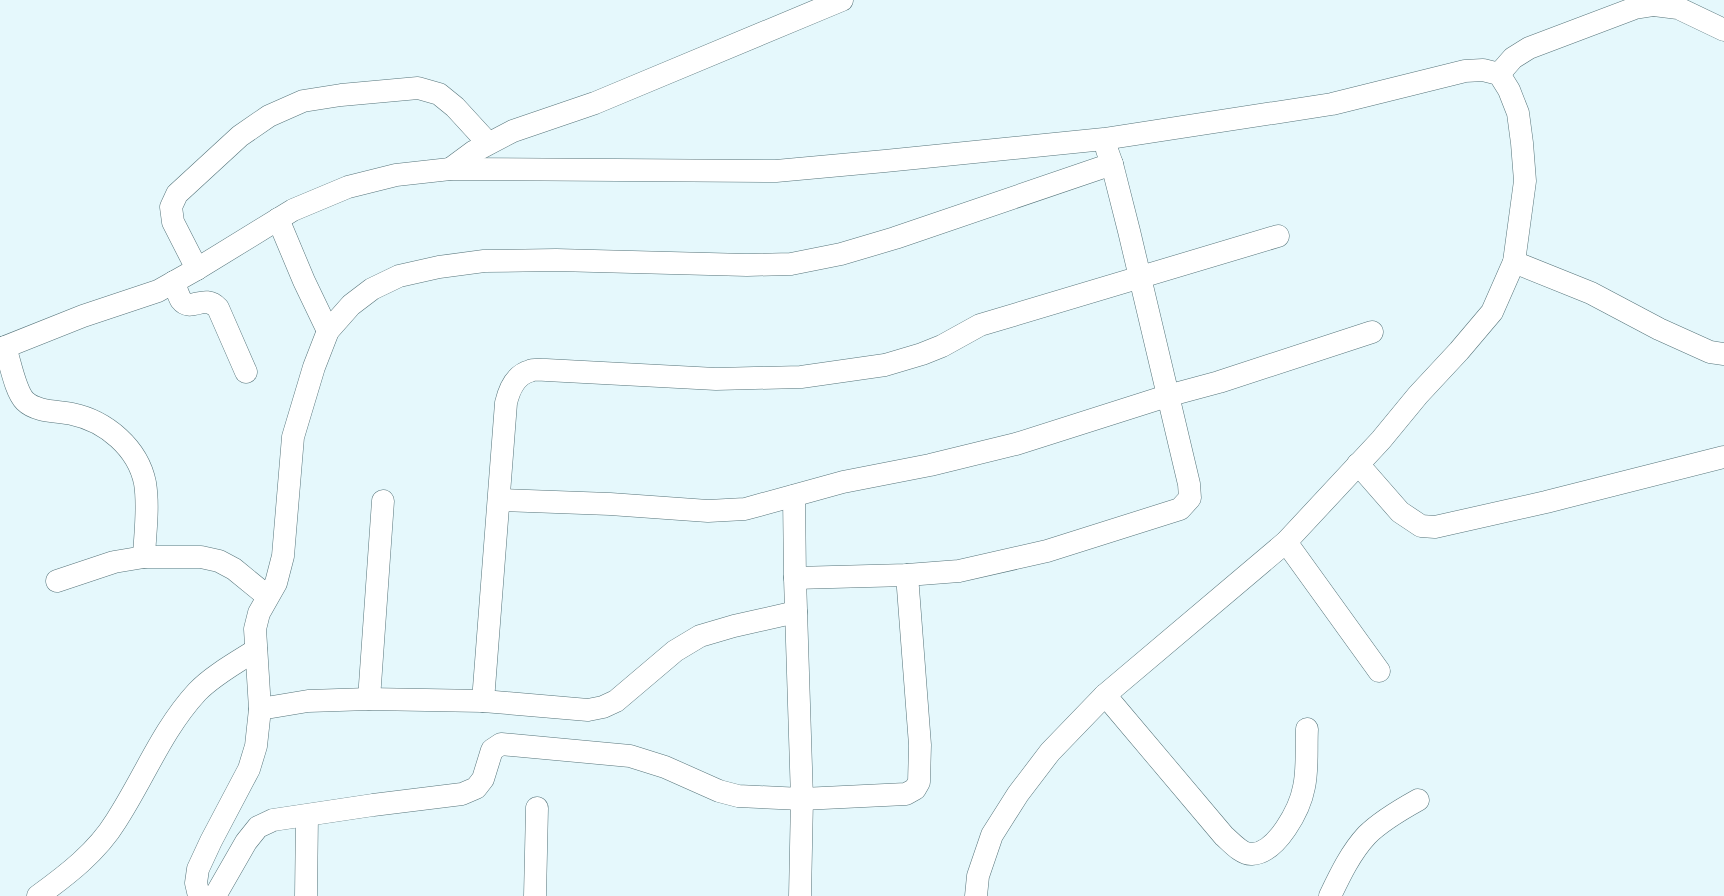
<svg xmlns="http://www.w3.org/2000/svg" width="1724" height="896" font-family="'Space Grotesk',sans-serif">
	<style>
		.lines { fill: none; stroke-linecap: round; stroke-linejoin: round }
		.street-casing { stroke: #56747a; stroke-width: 23 }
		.street { stroke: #fff; stroke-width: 22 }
	</style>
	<rect width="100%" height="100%" fill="#e5f8fc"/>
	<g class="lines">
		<g class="street-casing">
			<g id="street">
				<path d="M1654,5l24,3 46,22"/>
				<path d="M1499,74l14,-16 16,-10 106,-40 19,-3 1,-5"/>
				<path d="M450,169l23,-17 40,-21 82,-28 247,-103"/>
				<path d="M278,219l26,62 24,50"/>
				<path d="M1514,262l77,31 68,36 51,23 14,2"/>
				<path d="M197,269l-24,-47 -2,-15 6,-13 63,-58 29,-20 34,-15 38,-6 77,-7 21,6 16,13 33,36"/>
				<path d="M174,282c2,6 4,13 7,18 10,13 23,-7 37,8l28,64"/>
				<path d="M5,347c5,14 10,44 20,54 11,11 33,10 47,13 34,7 66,34 73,69 4,24 0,50 -1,74"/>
				<path d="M0,349l83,-33 75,-25 39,-22 96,-59 55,-23 48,-12 54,-6 326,2 109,-10 219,-22 228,-35 133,-33 18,-1 16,4 10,16 9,23 4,30 3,38 -11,81 -22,50 -33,39 -41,44 -37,45 -95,102 -181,153 -55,57 -32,42 -26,41 -14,41 -2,20"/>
				<path d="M1358,464l42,48 21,14 14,1 111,-25 178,-45"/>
				<path d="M794,496l1,82 7,221 -2,97"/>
				<path d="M499,500l111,4 98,7 37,-2 98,-27 87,-17 86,-21 151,-48 52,-14 153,-50"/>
				<path d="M1286,542l93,129"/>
				<path d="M795,578l112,-3 52,-4 88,-20 133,-42 10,-11 -1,-14 -60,-253 -17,-67 -5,-14"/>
				<path d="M57,581l57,-19 30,-5h57l18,4 15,8 33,27"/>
				<path d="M1105,695l119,141c7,6 18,19 28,18 25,-1 48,-45 52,-67 4,-18 2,-39 3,-58"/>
				<path d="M369,699l14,-198"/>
				<path d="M483,701l23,-298c3,-13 9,-28 24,-32 4,-2 11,-1 16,-1l170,9 85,-2 84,-12 37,-11 20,-8 38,-21 298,-89"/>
				<path d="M260,709l48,-8 61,-2 114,2 105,9 15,-3 13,-6 59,-50 25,-15 34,-10 62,-14"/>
				<path d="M38,896c29,-21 59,-44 78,-75 28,-43 46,-91 81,-129 15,-16 40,-30 59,-42"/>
				<path d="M199,896l-3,-13 2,-14 13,-28 38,-72 7,-23 4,-37 -5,-80 4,-16 17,-30 7,-27 10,-119 21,-70 14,-36 23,-26 21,-16 27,-13 40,-9 45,-6 72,-1 191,5 44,-1 50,-10 54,-16 217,-74"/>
				<path d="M215,896l31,-54 12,-15 15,-7 100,-15 89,-11 14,-6 7,-9 9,-29 9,-6 129,12 35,11 54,24 19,5 64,3 104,-5 9,-5 4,-7 1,-37 -13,-170"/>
				<path d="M306,896l1,-80"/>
				<path d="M535,896l2,-88"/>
				<path d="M1330,896c10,-21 21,-44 37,-61 14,-14 33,-25 51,-35"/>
			</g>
		</g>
		<use href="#street" class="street"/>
	</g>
</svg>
